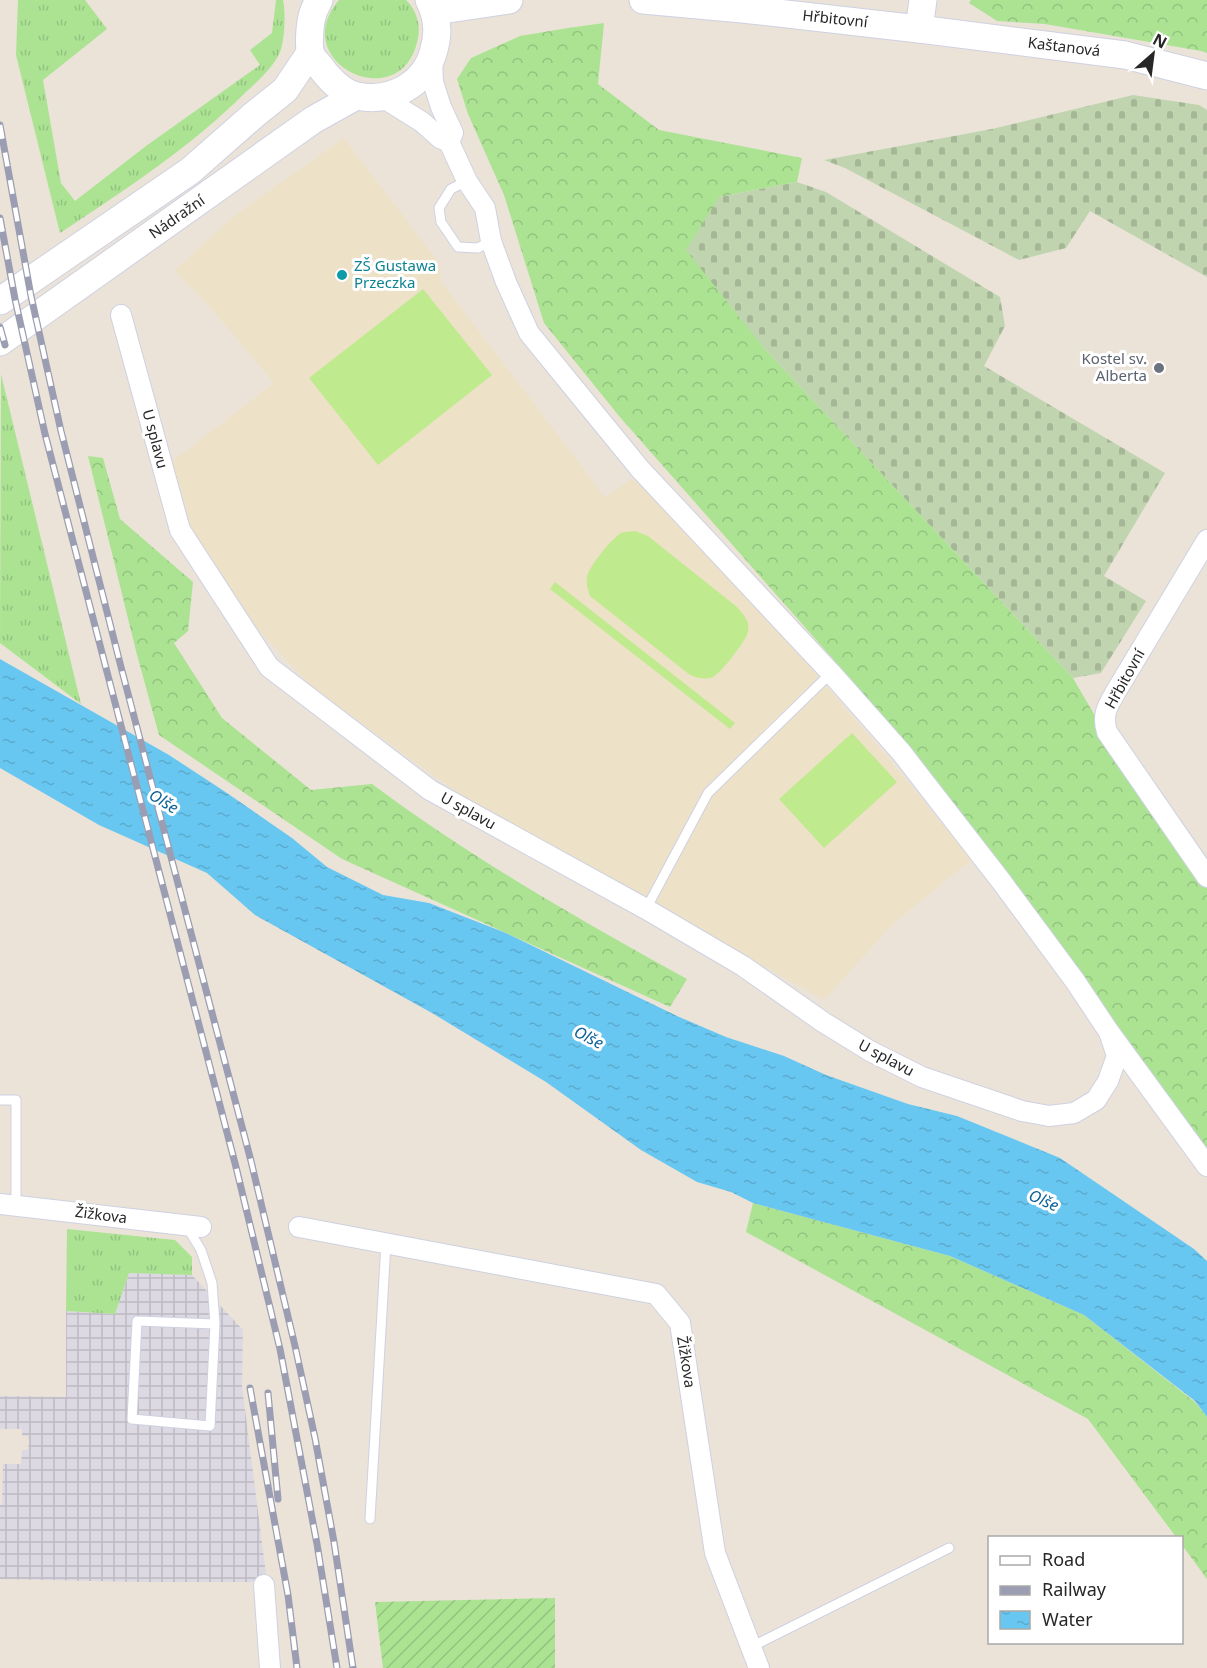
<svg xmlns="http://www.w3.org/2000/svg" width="1207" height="1668" font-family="'Noto Sans',sans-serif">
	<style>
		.industrial { fill: url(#industrial-grid) }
		.education { fill: #ede2c7 }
		.grass { fill: url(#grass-tufts) }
		.forest { fill: url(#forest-crowns) }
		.cemetery { fill: url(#cemetery-stones) }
		.garden { fill: url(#garden-furrows) }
		.pitch { fill: #c0ea8e }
		.water { fill: url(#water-ripples) }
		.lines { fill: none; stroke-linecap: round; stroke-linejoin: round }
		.lane-casing { stroke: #ced1e1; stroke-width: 11 }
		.street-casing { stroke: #ced1e1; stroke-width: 22 }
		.secondary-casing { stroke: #ced1e1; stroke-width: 29 }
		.lane { stroke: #fff; stroke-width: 9 }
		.street { stroke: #fff; stroke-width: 20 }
		.secondary { stroke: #fff; stroke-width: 27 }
		.rail-casing { stroke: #9b9eb2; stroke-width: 7 }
		.rail { stroke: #fff; stroke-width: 4.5; stroke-dasharray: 14; stroke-linecap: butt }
		.culture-dot { fill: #0f9aa8; stroke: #fff; stroke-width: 2 }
		.worship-dot { fill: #6b7280; stroke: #fff; stroke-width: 2 }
		.labels { text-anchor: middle; stroke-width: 6; stroke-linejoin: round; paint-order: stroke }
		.street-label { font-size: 15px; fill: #272727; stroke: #fff }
		.culture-label { font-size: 15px; fill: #0d838f; stroke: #fff; text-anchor: start }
		.worship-label { font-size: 15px; fill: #5b616d; stroke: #fff; text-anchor: end }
		.water-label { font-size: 16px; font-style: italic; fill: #0b6298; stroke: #fff }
	</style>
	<defs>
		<pattern id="industrial-grid" width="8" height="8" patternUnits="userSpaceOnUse" patternTransform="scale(1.5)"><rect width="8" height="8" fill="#dcd9e2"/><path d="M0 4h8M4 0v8" fill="none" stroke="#bdbac2"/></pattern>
		<pattern id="grass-tufts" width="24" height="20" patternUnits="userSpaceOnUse" patternTransform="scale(1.5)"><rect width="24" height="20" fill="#abe393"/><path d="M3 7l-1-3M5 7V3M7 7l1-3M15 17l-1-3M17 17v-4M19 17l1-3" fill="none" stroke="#93c37f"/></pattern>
		<pattern id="forest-crowns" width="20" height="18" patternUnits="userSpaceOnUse" patternTransform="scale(1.5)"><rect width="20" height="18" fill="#abe393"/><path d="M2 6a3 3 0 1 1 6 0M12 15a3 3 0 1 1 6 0" fill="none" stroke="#93c37f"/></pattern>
		<pattern id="cemetery-stones" width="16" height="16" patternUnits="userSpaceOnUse" patternTransform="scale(1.5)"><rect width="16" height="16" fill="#c0d5af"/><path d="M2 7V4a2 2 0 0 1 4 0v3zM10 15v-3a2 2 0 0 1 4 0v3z" fill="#a5b797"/></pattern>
		<pattern id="garden-furrows" width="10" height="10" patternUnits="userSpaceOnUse" patternTransform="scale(1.5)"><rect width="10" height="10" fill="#abe393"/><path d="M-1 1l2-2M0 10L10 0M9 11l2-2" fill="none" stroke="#93c37f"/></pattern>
		<pattern id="water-ripples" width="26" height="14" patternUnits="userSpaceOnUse" patternTransform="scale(1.5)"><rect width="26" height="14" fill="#68c7f0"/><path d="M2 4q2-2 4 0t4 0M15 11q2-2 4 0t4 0" fill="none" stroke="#5aabce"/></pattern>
	</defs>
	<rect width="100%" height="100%" fill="#ebe3d8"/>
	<path class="industrial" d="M129,1273l63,2 51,55 -1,56 25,196h-128l-139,-3v-74h2l1,-41h18l1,-14h6l1,-8 -1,-6h-6v-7h-22v-33l66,1v-86l49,3z"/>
	<path class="education" d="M344,138l95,125 2,18 164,216 27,-18 32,25 158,177 86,101 63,78 -78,64 -69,76 -358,-201 -154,-112 -76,-81 -49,-77 -17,-66 104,-80 -65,-77 -35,-35 60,-55z"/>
	<g class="grass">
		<path d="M18,0h67l22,29 -64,51 18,103 14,18 71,-55 114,-81 -10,-15 22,-17 4,-33h7c3,14 2,47 -6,58 -8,13 -20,24 -31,34 -55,55 -121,98 -186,141l-44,-178z"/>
		<path d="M339,0h67c10,9 15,25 12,38 -15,81 -133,25 -79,-38z"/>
		<path d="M1,374l80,330 -81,-61z"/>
		<path d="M67,1229l108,11 17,17v18l-63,-2 -14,41 -49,-3z"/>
	</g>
	<g class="forest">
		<path d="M971,0h236v53l-6,-2 -156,-27 -48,-3 -28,-18z"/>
		<path d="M604,23l-6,61 61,46 143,28 -5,24 -78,15 45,151 309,330 22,38 112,169v263l-293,-397 -295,-335 -75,-93 -40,-128 -36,-81 -11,-35 14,-21 49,-22 48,-8z"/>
		<path d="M88,456l15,2 17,61 73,63 -5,49 -14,12 48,75 89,72 61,-6c99,74 207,135 315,195l-17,28 -328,-148 -183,-124 -23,-84z"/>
		<path d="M753,1203l197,53 134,59 111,87 12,15v162l-25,-34v-7l-6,-1 -88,-118 -342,-187z"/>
	</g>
	<g class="cemetery">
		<path d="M1133,95l66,10 8,5v167l-117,-66 -24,37 -47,12 -174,-92 -21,-8 168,-31z"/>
		<path d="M797,182l29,10 174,105 5,29 -21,40 181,107 -61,103 42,25 -45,72 -28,5 -309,-330 -78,-98 33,-53z"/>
	</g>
	<path class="garden" d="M555,1598v70h-172l-8,-66z"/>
	<g class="pitch">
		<path d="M423,289l69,86 -114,90 -69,-87z"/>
		<path d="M635,531l13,5 89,71c4,5 9,10 11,16 1,4 0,10 -2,14 -4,8 -25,36 -33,40 -8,3 -16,1 -23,-2l-100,-79c-2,-6 -4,-12 -3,-19 1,-9 25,-39 34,-44 5,-2 10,-1 14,-2z"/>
		<path d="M555,582l180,141 -5,6 -180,-140z"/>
		<path d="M852,733l45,49 -73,66 -45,-49z"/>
	</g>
	<path class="water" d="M0,659l169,96 55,36 68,47 35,29 56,28 46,8 77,30 171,83 49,21 58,19 42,19 82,29 49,12 103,42 134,91 13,12v156l-12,-16 -111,-86 -134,-59 -197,-53 -22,-11 -34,-10 -56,-32 -95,-68 -114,-69 -177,-98 -48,-42 -108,-48 -99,-57z"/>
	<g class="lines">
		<g class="lane-casing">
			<g id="lane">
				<path d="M467,181l-16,8 -12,19 2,14 17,25 20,1 13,-7"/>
				<path d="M646,909l62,-116 123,-120"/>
				<path d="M0,1100h16v105"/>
				<path d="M187,1227l14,23 11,33 3,41 -5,102 -78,-7 5,-98 78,3"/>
				<path d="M370,1519l16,-276"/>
				<path d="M751,1647l198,-99"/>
			</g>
		</g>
		<g class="street-casing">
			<g id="street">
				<path d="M432,59l1,23 8,25 12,26 -4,9"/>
				<path d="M382,97l40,25 18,16 9,4 18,39 18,27 6,33 15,41 23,51 111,136 191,204 70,79 100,129 74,100 34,51 98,134"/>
				<path d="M121,315l59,215 89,137 161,123 216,119 97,57 80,56 47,29 52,26 100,34 27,5 25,-3 22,-13 12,-19 9,-25 -8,-24"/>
				<path d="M1207,540l-89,148c-9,16 -17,25 -11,44l100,145"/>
				<path d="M0,1204l201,23"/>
				<path d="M299,1227l357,67 24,29 35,230 44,115"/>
				<path d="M264,1585l6,83"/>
			</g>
		</g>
		<g class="secondary-casing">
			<g id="secondary">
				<path d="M319,0c-3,6 -6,11 -7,17 -2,7 -4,30 -1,37 1,3 5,8 8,11 8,12 23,28 38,31 33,7 67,-11 76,-43 6,-18 5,-36 -4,-53"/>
				<path d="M643,0l99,9 177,20 206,26 82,21"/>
				<path d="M435,11l74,-11"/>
				<path d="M919,29l4,-29"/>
				<path d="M0,301l190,-130 65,-57 30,-24 25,-37"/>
				<path d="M0,342l313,-222 43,-24"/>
			</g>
		</g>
		<use href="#lane" class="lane"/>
		<use href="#street" class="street"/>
		<use href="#secondary" class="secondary"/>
		<g class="rail-casing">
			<g id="rail">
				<path d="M0,125l31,171 30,135 60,236 130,494 44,185 20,92 19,104 19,126"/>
				<path d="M0,218l15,81 30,135 191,733 44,182 37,195 20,124"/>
				<path d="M0,327l5,18"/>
				<path d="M250,1388l38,207 9,73"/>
				<path d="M268,1393l10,106"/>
			</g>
		</g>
		<use href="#rail" class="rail"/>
	</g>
	<circle class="culture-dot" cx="342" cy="275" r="6"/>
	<circle class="worship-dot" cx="1159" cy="368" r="6"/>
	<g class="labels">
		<g class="street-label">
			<text transform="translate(835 19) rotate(6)" y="5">Hřbitovní</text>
			<text transform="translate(1064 47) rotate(7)" y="5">Kaštanová</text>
			<text transform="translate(177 217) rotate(-35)" y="5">Nádražní</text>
			<text transform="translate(155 439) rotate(75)" y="5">U splavu</text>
			<text transform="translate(1125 679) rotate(-61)" y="5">Hřbitovní</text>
			<text transform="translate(468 811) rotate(29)" y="5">U splavu</text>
			<text transform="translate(886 1058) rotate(28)" y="5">U splavu</text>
			<text transform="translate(101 1215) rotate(7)" y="5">Žižkova</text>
			<text transform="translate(686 1362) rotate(81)" y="5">Žižkova</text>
		</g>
		<g class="culture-label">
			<text x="354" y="271">ZŠ Gustawa<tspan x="354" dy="17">Przeczka</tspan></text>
		</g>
		<g class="worship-label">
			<text x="1147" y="364">Kostel sv.<tspan x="1147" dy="17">Alberta</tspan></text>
		</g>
		<g class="water-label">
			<text transform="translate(164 801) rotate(32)" y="6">Olše</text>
			<text transform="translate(589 1037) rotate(27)" y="6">Olše</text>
			<text transform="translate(1044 1200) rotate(24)" y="6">Olše</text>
		</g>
	</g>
	<rect x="988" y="1536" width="195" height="108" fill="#ffffff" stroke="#a9a9a9" stroke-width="1.5"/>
	<rect x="1000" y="1556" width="30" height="9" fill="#ffffff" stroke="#a9a9a9" stroke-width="1.5"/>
	<text x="1042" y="1566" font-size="18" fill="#272727">Road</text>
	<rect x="1000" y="1586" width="30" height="9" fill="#9b9eb2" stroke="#a9a9a9" stroke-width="1.5"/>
	<text x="1042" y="1596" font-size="18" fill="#272727">Railway</text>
	<rect x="1000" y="1611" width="30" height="18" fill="url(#water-ripples)" stroke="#a9a9a9" stroke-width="1.5"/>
	<text x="1042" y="1626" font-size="18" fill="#272727">Water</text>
	<g transform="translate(1153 54) rotate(28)" stroke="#ffffff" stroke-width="4.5" paint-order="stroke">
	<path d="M0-4.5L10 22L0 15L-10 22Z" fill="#272727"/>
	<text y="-9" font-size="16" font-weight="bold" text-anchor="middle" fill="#272727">N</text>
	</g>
</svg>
